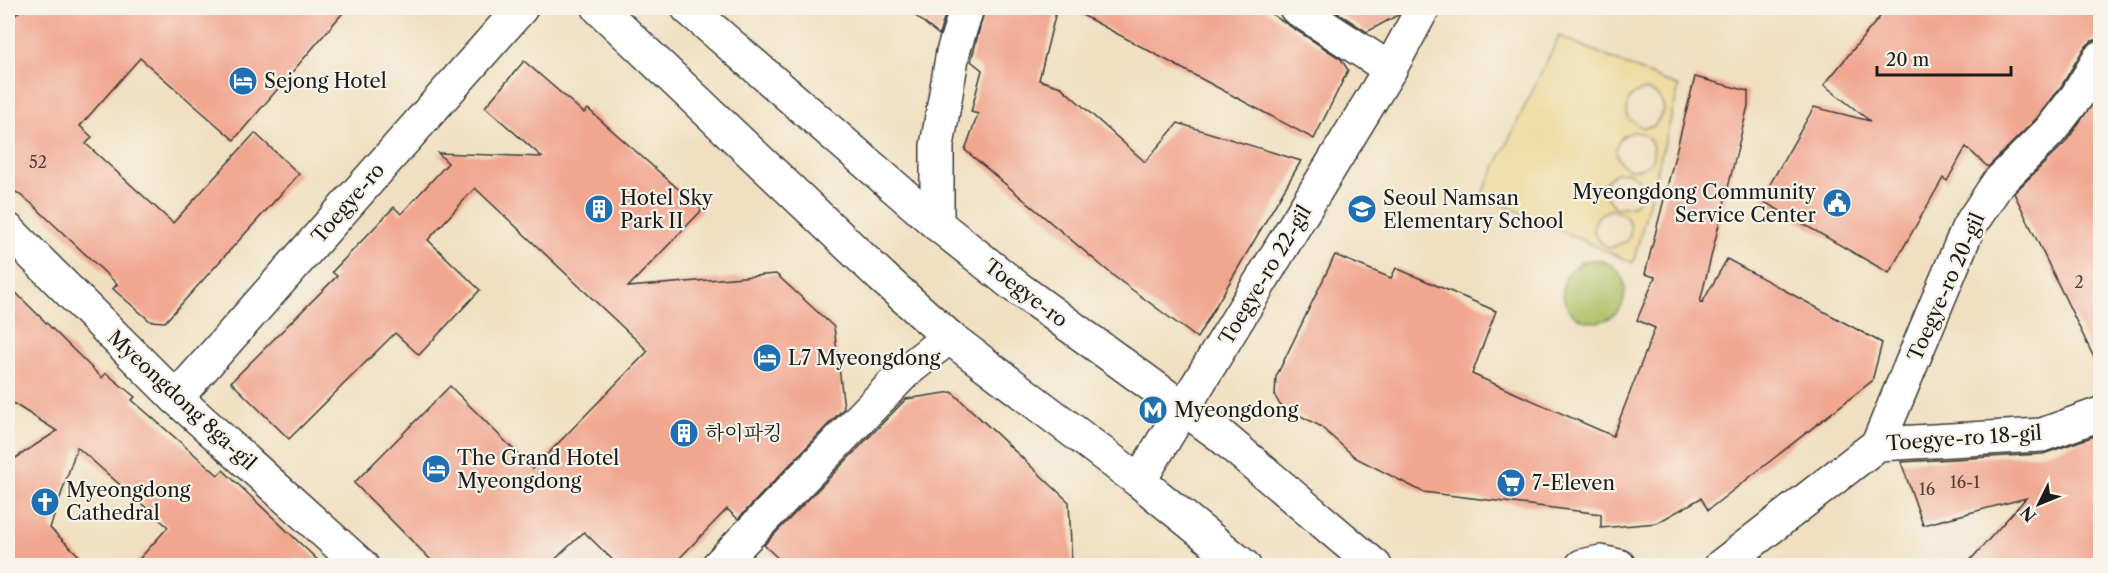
<svg xmlns="http://www.w3.org/2000/svg" width="2108" height="573" font-family="'Libre Caslon Text','Noto Serif KR',serif">
	<style>
		.green { fill: #aabd61; stroke: #636c3e; stroke-width: 1.5 }
		.sand { fill: #eeda9e; stroke: #857b5d; stroke-width: 1.5; fill-rule: evenodd }
		.building { fill: #f1a68f }
		.lines { fill: none; stroke-linecap: round; stroke-linejoin: round }
		.street-casing { stroke: #3c3935; stroke-width: 36 }
		.primary-casing { stroke: #3c3935; stroke-width: 36 }
		.street { stroke: #fff; stroke-width: 33 }
		.primary { stroke: #fff; stroke-width: 33 }
		.labels { text-anchor: middle; stroke-width: 4.5; stroke-linejoin: round; paint-order: stroke }
		.number-label { font-size: 16px; fill: #513e39 }
		.poi-label { font-size: 20px; fill: #1c1c1c; stroke: #f7f3e8; text-anchor: start }
		.street-label { font-size: 20px; fill: #1c1c1c; stroke: #f7f3e8 }
	</style>
	<rect width="100%" height="100%" fill="#f7f3e8"/>
	<filter id="ink" filterUnits="userSpaceOnUse"><feTurbulence type="fractalNoise" baseFrequency=".0167" numOctaves="2"/><feDisplacementMap in="SourceGraphic" scale="12" xChannelSelector="R" yChannelSelector="G"/><feConvolveMatrix kernelMatrix="1 2 1 2 8 2 1 2 1" color-interpolation-filters="sRGB"/></filter>
	<filter id="wash" filterUnits="userSpaceOnUse"><feTurbulence type="fractalNoise" baseFrequency=".008" numOctaves="4" result="noise"/><feDisplacementMap in="SourceGraphic" scale="24" xChannelSelector="R" yChannelSelector="G"/><feGaussianBlur stdDeviation="1.35" result="paint"/><feColorMatrix in="noise" values="0 0 0 0 0 0 0 0 0 0 0 0 0 0 0 0 0 1.4 0 .05"/><feComposite in="paint" operator="in"/></filter>
	<g filter="url(#wash)">
		<rect width="100%" height="100%" fill="#f0e0c1"/>
		<circle class="green" cx="1594" cy="291" r="31"/>
		<path class="sand" d="M1559,36l120,51 -46,176 -151,-68zM1644,90c12,2 19,8 20,21l-10,15 -11,2 -15,-10c-4,-14 1,-24 16,-28zM1634,132c17,1 24,17 16,31 -30,23 -50,-25 -16,-31zM1629,172l10,8 2,17 -8,9 -18,2 -11,-15 2,-12 10,-8zM1612,210c17,3 23,17 15,31l-17,7c-21,-7 -22,-35 2,-38z"/>
		<g id="blocks">
			<g class="building">
				<path d="M22,8h325l-113,132 -94,-82 -60,68 12,11 -6,7 87,79 82,-90 44,41 -134,148 -15,-1 -37,-32 4,-5 -86,-81 -23,-17v-163z"/>
				<path d="M906,8h41l-8,27z"/>
				<path d="M985,8h72l-18,72 22,7 84,75 33,-39 123,38 -104,177 -82,-61 -150,-127 13,-36 -7,-2 11,-42 -11,-9z"/>
				<path d="M1069,8h193l79,51 7,11 -34,69z"/>
				<path d="M1330,8h72l-4,7 -31,17z"/>
				<path d="M1887,8h213v31l-8,2 -8,7 -22,37 -26,34 -48,48 -22,-20 -19,34 -4,-3 -54,95 -128,-73 53,-93 56,14 -46,-36z"/>
				<path d="M524,61l60,52 4,-4 114,101 -74,77 148,-13 58,53 10,81 -106,111 -11,-10 -55,57h-53l-35,-34 -36,34h-111l-83,-83 96,-97 83,83 115,-118 -173,-163 -47,52 52,50 -61,65 -24,-22 -106,106 -58,-57 106,-106 -5,-4 62,-65 7,7 47,-51 -10,-10 104,4 -57,-50z"/>
				<path d="M1695,77l53,14v15l-48,196 2,1 25,-44 155,84 -10,38 -164,129 -7,-12 -44,25 -56,5v-14l-178,-22 -67,-34 -36,-32 -40,-21 -5,-9 1,-19 59,-122 56,23 5,-10 100,43 -24,63 141,62 42,-108 -18,-8 18,-43 -10,-3z"/>
				<path d="M2100,93v277l-86,-177 51,-50z"/>
				<path d="M8,285l94,93 4,-5 29,24 -3,3 86,75 5,-5 101,96h-191l35,-39 -91,-80 -27,81 40,38h-82v-103l49,-32 -49,-31z"/>
				<path d="M952,392l117,110 3,64h-286l-22,-21 142,-146z"/>
				<path d="M2100,434v132h-135l61,-68 -103,27 -22,-63 142,-8z"/>
			</g>
		</g>
	</g>
	<g filter="url(#ink)">
		<use href="#blocks" fill-opacity="0" stroke="#3c3935" stroke-width="1.5"/>
		<g class="lines">
			<g class="street-casing">
				<g id="street">
					<path d="M1296,8l94,61"/>
					<path d="M937,224v-78l16,-94 14,-44"/>
					<path d="M8,230l168,168 186,168"/>
					<path d="M176,398l345,-390"/>
					<path d="M1878,444l90,-216 30,-45 52,-52 27,-35 23,-38"/>
					<path d="M1139,481l251,-412 33,-61"/>
					<path d="M718,566l187,-194 44,-35"/>
					<path d="M1582,566l19,-4 18,4"/>
					<path d="M1721,566l157,-122 164,-9 58,-21"/>
				</g>
			</g>
			<g class="primary-casing">
				<g id="primary">
					<path d="M599,8l283,269 67,60 190,144 105,85"/>
					<path d="M688,8l249,216 78,62 204,148 156,132"/>
				</g>
			</g>
			<use href="#street" class="street"/>
			<use href="#primary" class="primary"/>
		</g>
	</g>
	<defs>
		<g id="hotel-disc" transform="scale(1.5)"><circle r="9.5" fill="#1f6fb2" stroke="#f7f3e8"/><path d="M-6-4.5h1.5V1H6V5H4.5V3h-9V5H-6ZM-4 0a1.8 1.8 0 1 1 3.6 0ZM.5 0V-2.5h3Q6-2.5 6 0Z" fill="#fff"/></g>
		<g id="civic-disc" transform="scale(1.5)"><circle r="9.5" fill="#1f6fb2" stroke="#f7f3e8"/><path d="M-.6-6.5H3V-4.5H.6V-3L4-1V1h2V6H-6V1h2V-1L-.6-3ZM-1.2 2.5V6h2.4V2.5Z" fill="#fff"/></g>
		<g id="building-disc" transform="scale(1.5)"><circle r="9.5" fill="#1f6fb2" stroke="#f7f3e8"/><path d="M-4-6H4V6H1V3H-1V6H-4ZM-2.5-4.3h1.7v1.8h-1.7ZM.8-4.3h1.7v1.8H.8ZM-2.5-1h1.7V.8h-1.7ZM.8-1h1.7V.8H.8Z" fill="#fff"/></g>
		<g id="school-disc" transform="scale(1.5)"><circle r="9.5" fill="#1f6fb2" stroke="#f7f3e8"/><path d="M0-5L7-2L0 1L-7-2ZM-4 1L0 2.5L4 1V4Q0 6-4 4Z" fill="#fff"/></g>
		<g id="metro-disc" transform="scale(1.5)"><circle r="9.5" fill="#1f6fb2" stroke="#f7f3e8"/><path d="M-5.5 5V-5H-3L0 0L3-5H5.5V5H3V-.5L0 4L-3-.5V5Z" fill="#fff"/></g>
		<g id="supermarket-disc" transform="scale(1.5)"><circle r="9.5" fill="#1f6fb2" stroke="#f7f3e8"/><path d="M-6-5.5h2.5l.6 2H6L4.5 2H-2.5L-4.4-4H-6ZM-1.5 3.2a1.3 1.3 0 1 0 .1 0ZM3 3.2a1.3 1.3 0 1 0 .1 0Z" fill="#fff"/></g>
		<g id="church-disc" transform="scale(1.5)"><circle r="9.5" fill="#1f6fb2" stroke="#f7f3e8"/><path d="M-1.2-6h2.4v3.5h3.3v2.4h-3.3V6h-2.4V-.1h-3.3v-2.4h3.3Z" fill="#fff"/></g>
	</defs>
	<g fill-rule="evenodd">
		<use href="#hotel-disc" x="243" y="81"/>
		<use href="#civic-disc" x="1837" y="203"/>
		<use href="#building-disc" x="599" y="209"/>
		<use href="#school-disc" x="1362" y="209"/>
		<use href="#hotel-disc" x="767" y="358"/>
		<use href="#metro-disc" x="1153" y="410"/>
		<use href="#building-disc" x="684" y="433"/>
		<use href="#hotel-disc" x="436" y="469"/>
		<use href="#supermarket-disc" x="1511" y="483"/>
		<use href="#church-disc" x="45" y="502"/>
	</g>
	<g class="labels">
		<g class="number-label">
			<text x="38" y="168">52</text>
			<text x="2079" y="288">2</text>
			<text x="1965" y="488">16-1</text>
			<text x="1927" y="495">16</text>
		</g>
		<g class="poi-label">
			<text x="264" y="88">Sejong Hotel</text>
			<text x="1816" y="199" text-anchor="end">Myeongdong Community<tspan x="1816" dy="23">Service Center</tspan></text>
			<text x="620" y="205">Hotel Sky<tspan x="620" dy="23">Park II</tspan></text>
			<text x="1383" y="205">Seoul Namsan<tspan x="1383" dy="23">Elementary School</tspan></text>
			<text x="788" y="365">L7 Myeongdong</text>
			<text x="1174" y="417">Myeongdong</text>
			<text x="705" y="440">하이파킹</text>
			<text x="457" y="465">The Grand Hotel<tspan x="457" dy="23">Myeongdong</tspan></text>
			<text x="1532" y="490">7-Eleven</text>
			<text x="66" y="497">Myeongdong<tspan x="66" dy="23">Cathedral</tspan></text>
		</g>
		<g class="street-label">
			<text transform="translate(348 203) rotate(-49)" y="7">Toegye-ro</text>
			<text transform="translate(1265 275) rotate(-59)" y="7">Toegye-ro 22-gil</text>
			<text transform="translate(1946 287) rotate(-66)" y="7">Toegye-ro 20-gil</text>
			<text transform="translate(1026 293) rotate(37)" y="7">Toegye-ro</text>
			<text transform="translate(182 400) rotate(43)" y="7">Myeongdong 8ga-gil</text>
			<text transform="translate(1964 438) rotate(-4)" y="7">Toegye-ro 18-gil</text>
		</g>
	</g>
	<rect width="2108" height="573" fill="none" stroke="#f7f3e8" stroke-width="30"/>
	<g transform="translate(2039 504) rotate(227)" stroke="#f7f3e8" stroke-width="4.5" paint-order="stroke">
	<path d="M0-4.5L10 22L0 15L-10 22Z" fill="#1c1c1c"/>
	<text y="-9" font-size="16" font-weight="bold" text-anchor="middle" fill="#1c1c1c">N</text>
	</g>
	<path d="M1877 66v9h134v-9" fill="none" stroke="#1c1c1c" stroke-width="3"/>
	<text x="1886" y="66" font-size="18" fill="#1c1c1c" stroke="#f7f3e8" stroke-width="4.5" paint-order="stroke">20 m</text>
</svg>
